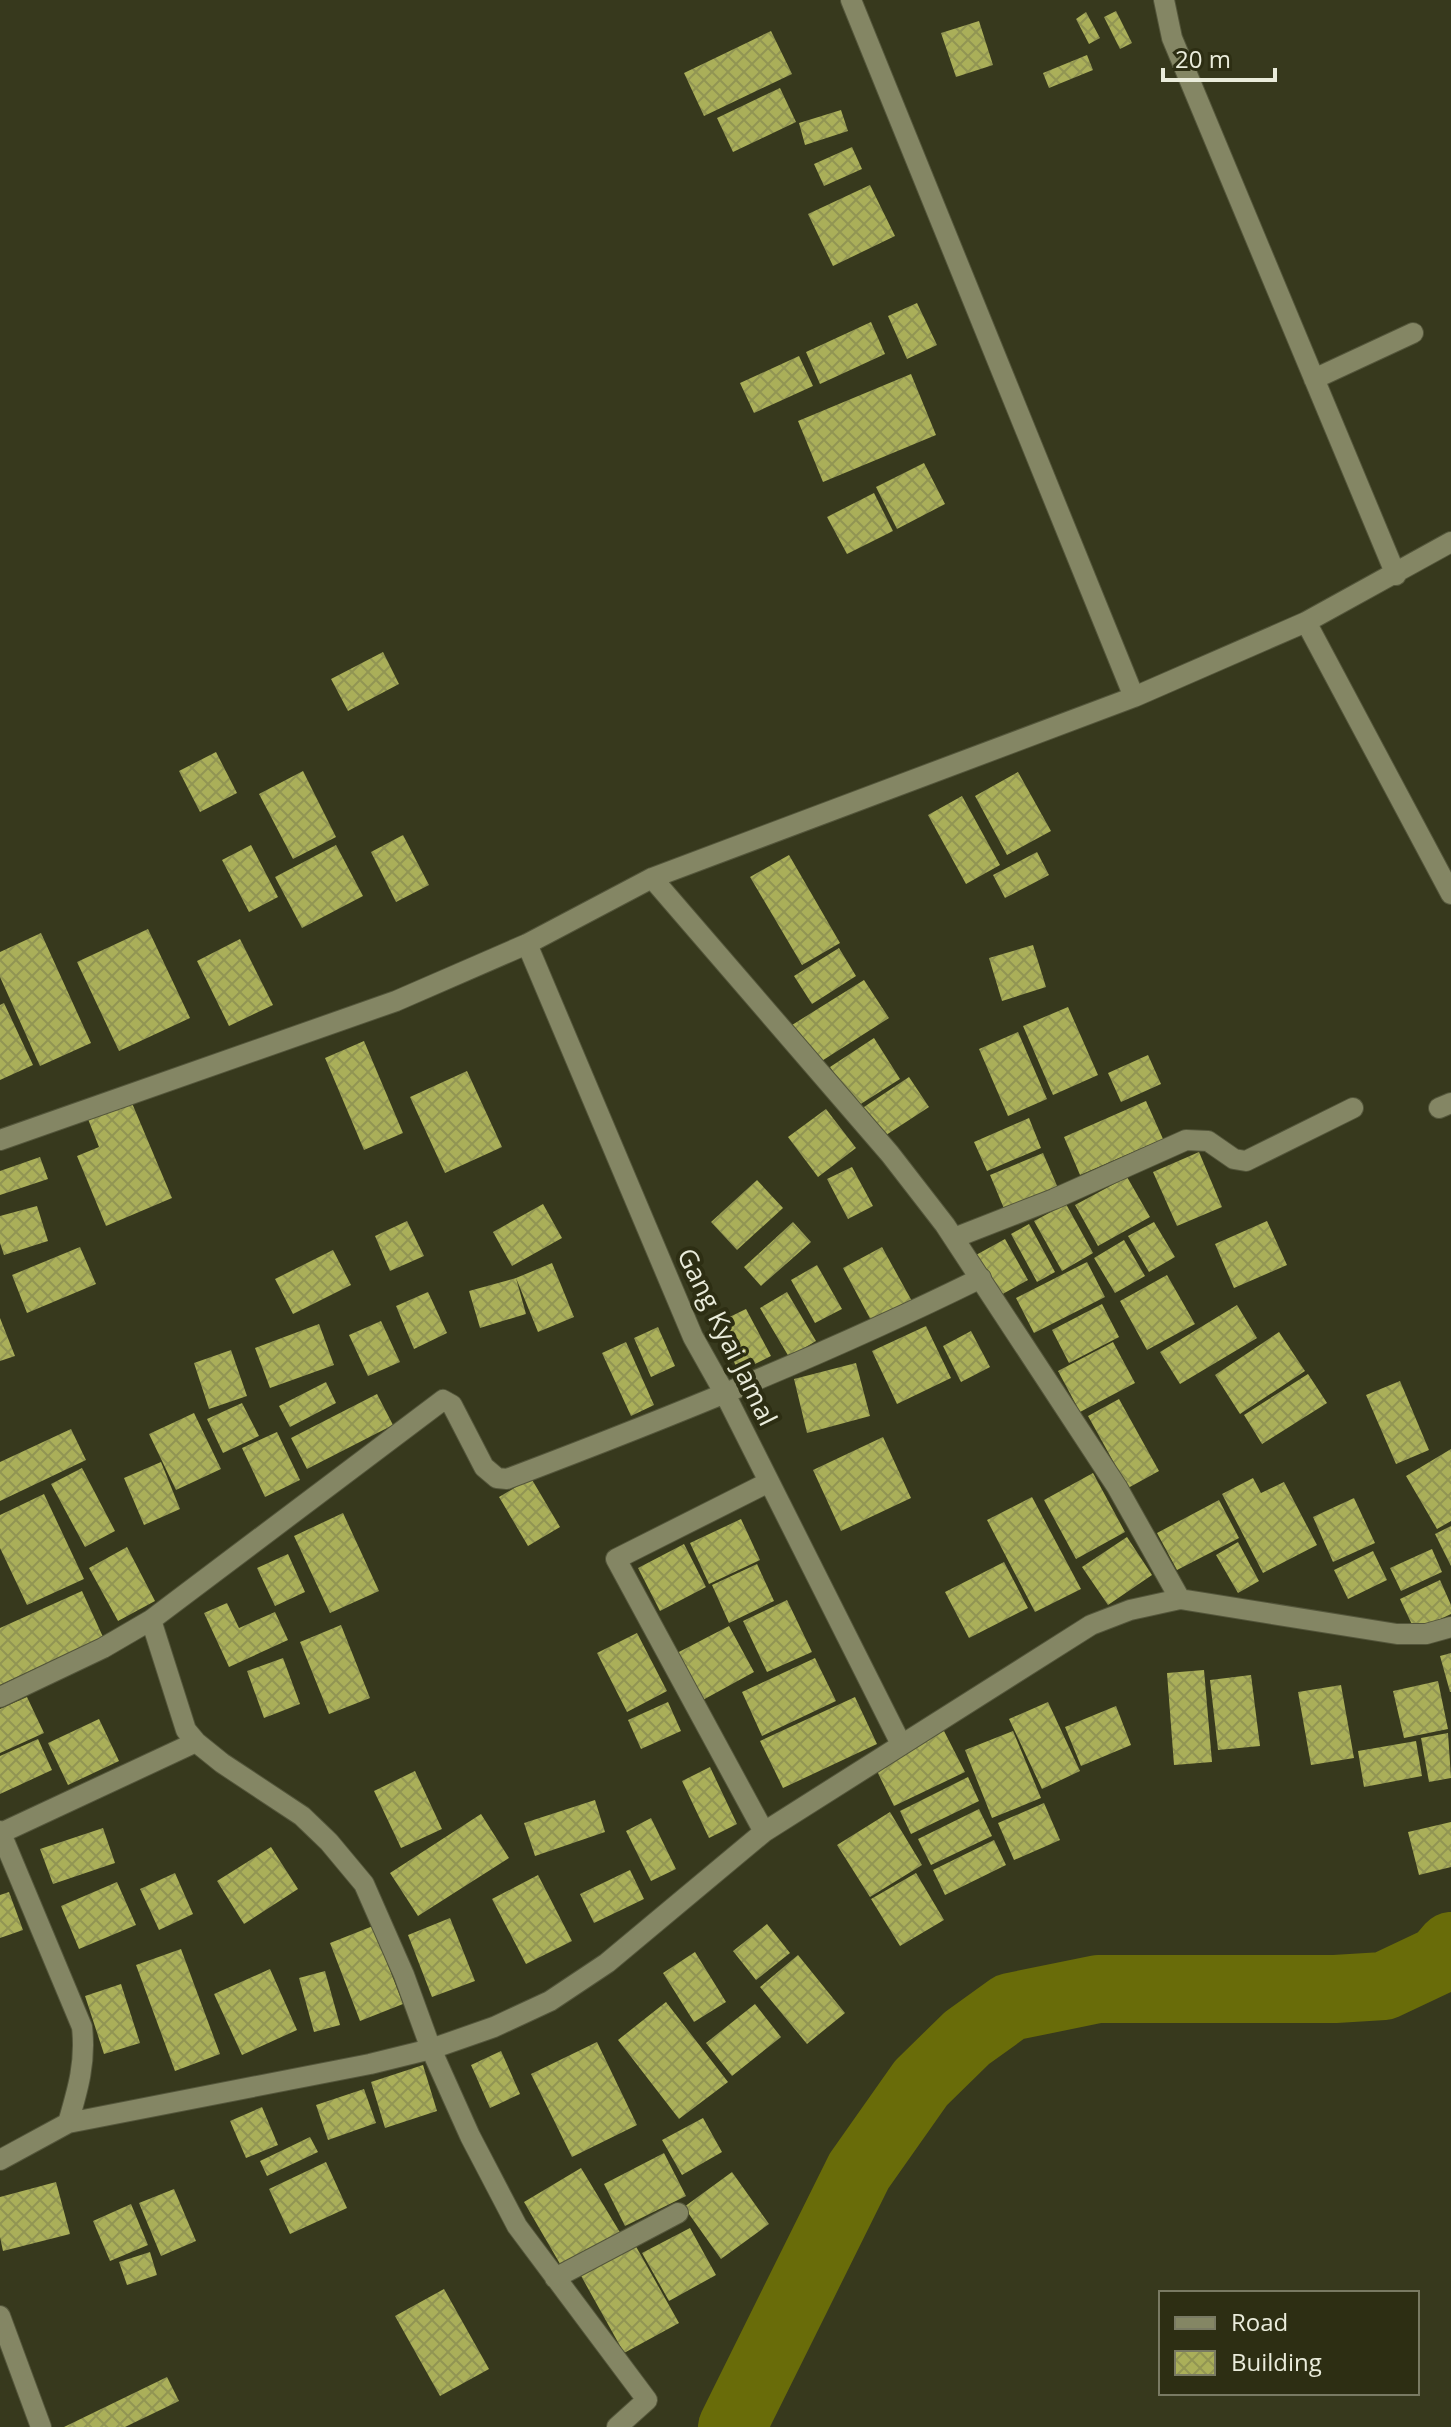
<svg xmlns="http://www.w3.org/2000/svg" width="1451" height="2427" font-family="'Open Sans',sans-serif">
  <defs>
    <pattern id="building-cross-hatch" width="8" height="8" patternUnits="userSpaceOnUse" patternTransform="scale(2)"><rect width="8" height="8" fill="#aaaf59"/><path d="M0 0l8 8M0 8l8-8" fill="none" stroke="#919553"/></pattern>
  </defs>
  <rect width="100%" height="100%" fill="#37391d"/>
  <g fill="none" stroke-linecap="round" stroke-linejoin="round">
    <path stroke="#696c09" stroke-width="68" d="M732,2427L859,2171L921,2083L967,2038L1010,2007L1098,1989H1335L1384,1986L1439,1960L1451,1946"/>
  </g>
  <path fill="url(#building-cross-hatch)" d="M1116,11L1132,43L1120,49L1104,17Z
    M1086,12L1100,38L1089,44L1076,19Z
    M979,21L993,65L956,77L941,33Z
    M771,31L792,74L704,116L684,73Z
    M1087,55L1093,70L1049,88L1043,73Z
    M780,88L796,122L733,152L717,118Z
    M841,110L848,131L805,145L799,123Z
    M852,147L862,169L824,186L814,164Z
    M870,185L895,236L833,266L808,214Z
    M917,303L937,345L907,359L888,316Z
    M871,322L885,354L820,384L806,352Z
    M799,356L813,386L754,413L740,383Z
    M911,374L936,435L823,482L798,421Z
    M924,463L945,504L897,529L876,487Z
    M874,493L893,531L847,554L827,517Z
    M383,652L399,684L348,711L331,679Z
    M216,752L237,793L200,812L179,771Z
    M303,771L336,837L293,859L259,794Z
    M1018,772L1051,831L1007,855L975,796Z
    M962,796L1000,865L966,884L928,815Z
    M403,835L429,885L396,902L371,852Z
    M251,845L278,897L249,912L222,860Z
    M336,845L363,896L302,928L275,877Z
    M1037,852L1049,875L1005,898L993,875Z
    M789,855L840,943L802,965L750,877Z
    M148,929L190,1018L119,1051L77,962Z
    M41,933L91,1043L40,1066L0,977V952Z
    M240,939L273,1005L229,1026L197,961Z
    M1033,945L1046,987L1002,1001L989,958Z
    M839,948L856,976L812,1004L794,976Z
    M864,980L889,1018L817,1064L792,1025Z
    M4,1003L33,1065L0,1080V1005Z
    M1068,1007L1098,1075L1053,1095L1023,1026Z
    M1018,1032L1047,1099L1008,1116L979,1049Z
    M874,1038L900,1079L856,1107L830,1067Z
    M364,1041L403,1133L364,1150L325,1058Z
    M1148,1055L1161,1084L1121,1102L1108,1073Z
    M467,1071L502,1147L445,1173L410,1097Z
    M909,1077L929,1107L880,1139L861,1109Z
    M129,1096L172,1198L106,1226L77,1156L99,1147L86,1114Z
    M1146,1101L1163,1139L1080,1175L1064,1137Z
    M826,1109L856,1148L818,1177L788,1137Z
    M1029,1118L1041,1148L987,1171L974,1142Z
    M1199,1152L1222,1207L1177,1226L1153,1172Z
    M1043,1153L1058,1188L1005,1211L990,1175Z
    M40,1157L48,1179L0,1195V1171Z
    M852,1167L873,1206L848,1219L827,1179Z
    M1127,1177L1150,1217L1098,1246L1075,1205Z
    M757,1180L783,1208L737,1250L711,1222Z
    M543,1204L562,1238L512,1266L493,1232Z
    M1066,1204L1093,1253L1062,1271L1034,1221Z
    M37,1206L48,1241L4,1255L0,1243V1216Z
    M407,1221L424,1256L390,1271L375,1236Z
    M1267,1221L1287,1265L1234,1288L1215,1244Z
    M793,1222L811,1242L761,1286L744,1267Z
    M1154,1222L1175,1257L1149,1272L1128,1236Z
    M1029,1224L1055,1272L1037,1282L1011,1234Z
    M1005,1239L1028,1280L999,1296L976,1255Z
    M1124,1240L1145,1276L1115,1293L1094,1258Z
    M80,1247L96,1284L27,1313L12,1275Z
    M882,1247L913,1303L873,1324L843,1268Z
    M333,1250L351,1285L293,1314L275,1279Z
    M1087,1262L1105,1297L1034,1333L1016,1298Z
    M552,1263L574,1317L538,1332L516,1278Z
    M817,1265L842,1309L815,1323L791,1280Z
    M1167,1275L1195,1324L1147,1350L1120,1301Z
    M516,1278L526,1314L480,1328L469,1291Z
    M428,1292L447,1333L414,1349L396,1306Z
    M787,1292L816,1341L789,1357L760,1308Z
    M1102,1304L1119,1337L1069,1363L1052,1330Z
    M1237,1305L1257,1338L1180,1384L1160,1352Z
    M746,1309L771,1356L739,1372L715,1324Z
    M0,1318L15,1356L0,1361Z
    M381,1321L400,1362L368,1376L349,1335Z
    M319,1324L334,1365L270,1388L255,1348Z
    M926,1326L951,1378L897,1404L872,1351Z
    M658,1327L675,1366L651,1377L634,1338Z
    M971,1331L990,1367L961,1382L943,1346Z
    M1279,1332L1305,1371L1240,1414L1215,1375Z
    M626,1342L654,1405L631,1416L602,1353Z
    M1113,1342L1135,1383L1080,1412L1058,1371Z
    M231,1350L247,1396L209,1409L194,1363Z
    M856,1363L870,1416L807,1433L794,1379Z
    M1308,1374L1327,1403L1262,1444L1244,1415Z
    M1400,1381L1429,1450L1396,1464L1366,1395Z
    M326,1382L336,1403L290,1427L279,1406Z
    M377,1394L393,1425L307,1469L291,1438Z
    M1119,1399L1159,1471L1128,1488L1088,1416Z
    M242,1403L259,1436L223,1453L207,1419Z
    M194,1413L221,1469L176,1490L149,1434Z
    M71,1429L86,1460L0,1501V1462Z
    M277,1432L300,1480L265,1497L242,1448Z
    M883,1437L911,1498L841,1531L813,1470Z
    M1451,1449V1521L1437,1529L1406,1476Z
    M161,1462L180,1509L144,1525L124,1478Z
    M82,1468L115,1531L85,1547L51,1484Z
    M1093,1473L1125,1532L1076,1559L1044,1500Z
    M531,1478L560,1527L528,1546L499,1497Z
    M1253,1478L1261,1493L1284,1482L1317,1545L1263,1573L1222,1494Z
    M44,1494L84,1579L27,1605L0,1548V1515Z
    M1032,1497L1081,1589L1035,1612L987,1520Z
    M1354,1498L1375,1543L1333,1562L1313,1517Z
    M1219,1500L1239,1538L1177,1570L1157,1533Z
    M343,1513L379,1591L330,1613L294,1536Z
    M741,1519L760,1560L709,1584L690,1543Z
    M1451,1526V1566L1435,1534Z
    M1127,1537L1152,1575L1108,1605L1082,1567Z
    M1238,1542L1259,1581L1238,1593L1216,1555Z
    M684,1544L706,1587L660,1611L638,1568Z
    M127,1547L155,1601L118,1621L89,1568Z
    M1432,1549L1442,1572L1401,1591L1390,1568Z
    M1373,1551L1387,1580L1348,1599L1334,1570Z
    M288,1554L305,1592L275,1606L257,1568Z
    M1004,1562L1028,1608L969,1638L945,1592Z
    M757,1564L774,1601L729,1623L712,1585Z
    M1440,1580L1451,1605V1614L1415,1631L1400,1599Z
    M82,1591L103,1637L0,1685V1628Z
    M787,1600L812,1652L767,1672L743,1621Z
    M227,1603L239,1628L275,1612L288,1640L229,1667L204,1613Z
    M341,1625L370,1698L329,1714L300,1642Z
    M729,1626L754,1672L701,1701L675,1654Z
    M637,1633L667,1691L627,1712L597,1653Z
    M1451,1653V1692H1450L1440,1656Z
    M283,1658L300,1704L264,1718L247,1671Z
    M815,1658L836,1701L762,1736L742,1692Z
    M1204,1670L1212,1762L1174,1765L1167,1673Z
    M1251,1675L1260,1746L1218,1750L1210,1680Z
    M1438,1681L1448,1729L1404,1738L1393,1691Z
    M1341,1685L1354,1758L1311,1765L1298,1692Z
    M27,1697L44,1733L0,1753V1709Z
    M855,1697L877,1744L783,1788L760,1741Z
    M668,1702L681,1731L641,1749L628,1720Z
    M1048,1702L1080,1771L1042,1789L1009,1719Z
    M1116,1706L1131,1745L1081,1766L1065,1727Z
    M99,1719L119,1761L68,1785L48,1743Z
    M944,1731L965,1772L894,1806L874,1765Z
    M1013,1731L1041,1798L992,1818L965,1750Z
    M1448,1733L1451,1778L1429,1782L1421,1738Z
    M38,1739L52,1770L0,1794V1756Z
    M1416,1741L1422,1776L1364,1787L1358,1751Z
    M710,1767L737,1824L709,1838L682,1781Z
    M415,1771L442,1829L401,1848L374,1791Z
    M968,1777L979,1801L911,1834L900,1811Z
    M595,1800L605,1832L535,1856L524,1823Z
    M1044,1803L1060,1840L1014,1860L998,1823Z
    M979,1809L992,1836L931,1865L918,1839Z
    M890,1812L922,1865L870,1897L837,1845Z
    M481,1814L509,1858L418,1916L390,1873Z
    M651,1818L676,1869L651,1881L626,1831Z
    M1451,1822V1867L1419,1875L1408,1832Z
    M103,1828L115,1863L53,1884L40,1849Z
    M994,1840L1006,1865L945,1895L933,1870Z
    M271,1847L298,1889L244,1924L217,1881Z
    M630,1870L644,1899L594,1923L580,1894Z
    M175,1873L193,1914L159,1930L140,1889Z
    M916,1873L944,1920L900,1946L871,1899Z
    M538,1875L572,1941L526,1964L492,1899Z
    M117,1882L136,1925L79,1949L61,1906Z
    M9,1892L23,1930L0,1938V1895Z
    M450,1918L475,1981L432,1997L408,1935Z
    M767,1924L790,1953L756,1980L733,1951Z
    M373,1926L403,2004L360,2021L330,1943Z
    M181,1949L220,2054L175,2071L136,1965Z
    M695,1952L726,2002L694,2022L663,1973Z
    M798,1955L845,2013L807,2044L760,1987Z
    M270,1969L297,2030L242,2055L214,1994Z
    M325,1971L340,2025L314,2032L299,1978Z
    M121,1984L140,2043L104,2054L85,1996Z
    M666,2002L728,2082L679,2119L618,2040Z
    M755,2004L781,2037L732,2076L706,2043Z
    M597,2042L637,2125L572,2157L531,2074Z
    M501,2051L520,2094L490,2108L471,2065Z
    M423,2065L437,2111L385,2128L371,2082Z
    M364,2089L376,2123L328,2140L316,2105Z
    M262,2107L278,2145L246,2158L230,2121Z
    M703,2118L722,2152L682,2175L662,2140Z
    M310,2137L318,2152L267,2176L260,2161Z
    M664,2153L686,2196L625,2226L604,2184Z
    M326,2162L347,2208L290,2234L269,2189Z
    M581,2168L621,2234L563,2269L524,2202Z
    M732,2172L769,2224L721,2259L684,2207Z
    M56,2182L70,2234L3,2251L0,2237V2197Z
    M174,2189L196,2241L161,2256L139,2203Z
    M131,2204L148,2245L110,2261L93,2221Z
    M690,2228L716,2275L669,2301L642,2253Z
    M634,2243L679,2323L624,2353L580,2274Z
    M150,2252L157,2275L127,2285L119,2262Z
    M444,2289L489,2369L440,2396L395,2316Z
    M167,2377L179,2401L125,2427H64Z"/>
  <g fill="none" stroke-linecap="round" stroke-linejoin="round">
    <defs>
      <path id="minor" d="M851,0L1134,697
        M1164,0L1172,38L1396,575
        M1314,379L1413,333
        M1306,622L1451,894
        M652,878L890,1154L945,1225L1117,1487L1180,1599
        M527,944L693,1337L725,1394L901,1744
        M1439,1108L1451,1103
        M0,1140L396,1001L527,944L652,878L1134,697L1306,622L1451,542
        M954,1238L1054,1199L1186,1140L1208,1141L1234,1159L1246,1161L1353,1108
        M0,1697L103,1648L151,1620
        M0,1831L82,2027C86,2062 78,2089 68,2123
        M764,1832L616,1559L769,1482
        M1,1833L196,1742
        M0,2160L68,2123L370,2064L431,2049L494,2027L550,2001L607,1963L764,1832L1091,1625L1130,1610L1180,1599L1397,1634H1426L1451,1627
        M555,2278L678,2213
        M0,2316L41,2427
        M617,2427L647,2400L517,2226L470,2136L431,2049L404,1975L364,1884L329,1842L302,1816L222,1763L196,1742L186,1730L151,1620L443,1400L452,1405L484,1467L497,1478L507,1479C668,1418 827,1354 981,1278"/>
    </defs>
    <use href="#minor" stroke="#54563b" stroke-width="22"/>
    <use href="#minor" stroke="#848664" stroke-width="20"/>
  </g>
  <g text-anchor="middle" stroke-width="8" stroke-linejoin="round" paint-order="stroke">
    <g font-size="26" fill="#eaecdb" stroke="#2d2e13">
      <text transform="translate(727 1337) rotate(64)" y="9">Gang Kyai Jamal</text>
    </g>
  </g>
  <rect x="1159" y="2291" width="260" height="104" fill="#2d2e13" stroke="#797a63" stroke-width="2"/>
  <rect x="1175" y="2317" width="40" height="12" fill="#848664" stroke="#797a63" stroke-width="2"/>
  <text x="1231" y="2331" font-size="24" fill="#eaecdb">Road</text>
  <rect x="1175" y="2351" width="40" height="24" fill="url(#building-cross-hatch)" stroke="#797a63" stroke-width="2"/>
  <text x="1231" y="2371" font-size="24" fill="#eaecdb">Building</text>
  <path d="M1163 68v12h112v-12" fill="none" stroke="#eaecdb" stroke-width="4"/>
  <text x="1175" y="68" font-size="24" fill="#eaecdb" stroke="#2d2e13" stroke-width="6" paint-order="stroke">20 m</text>
</svg>
